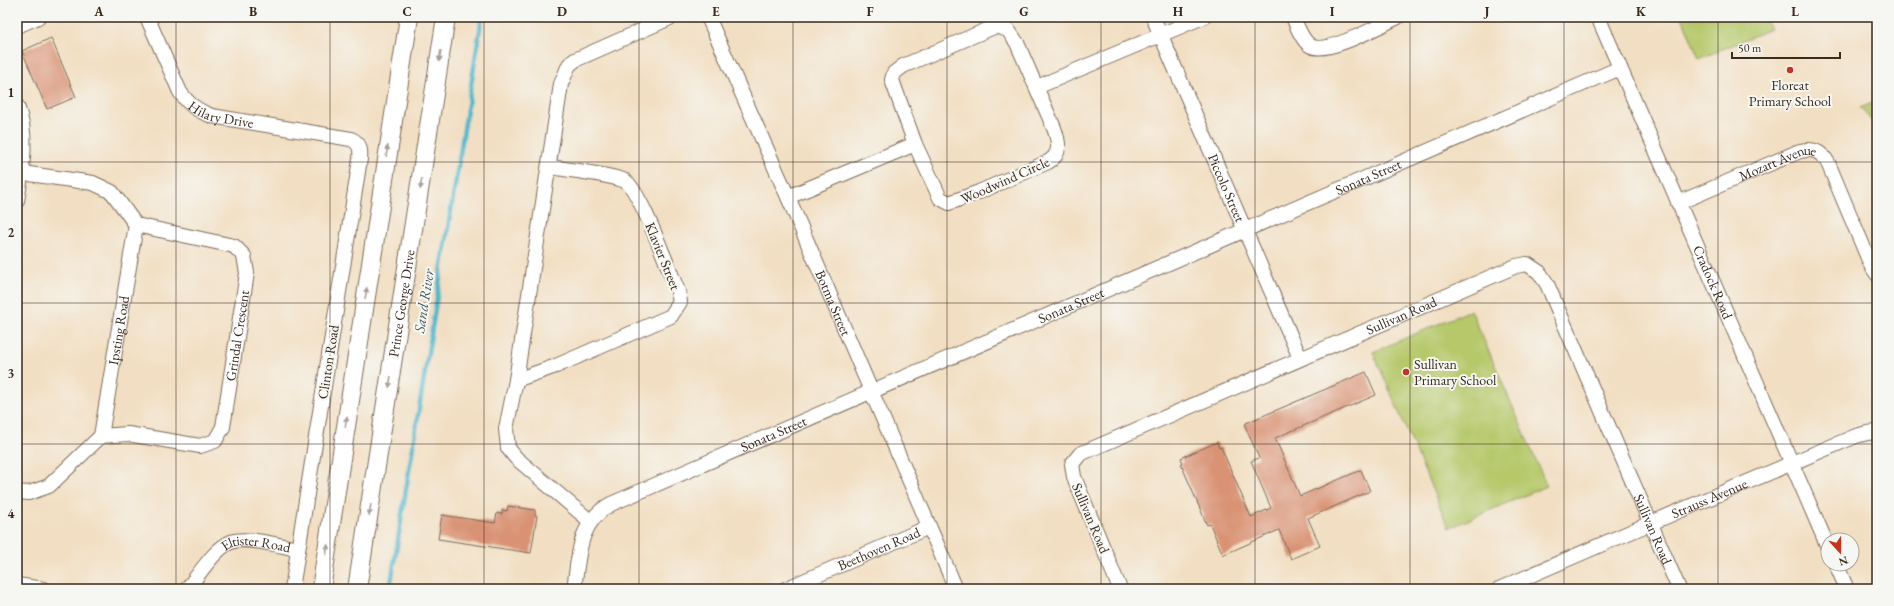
<svg xmlns="http://www.w3.org/2000/svg" width="1894" height="606" font-family="'EB Garamond',serif">
  <rect width="100%" height="100%" fill="#f6f6f2"/>
  <filter id="ink" filterUnits="userSpaceOnUse"><feTurbulence type="fractalNoise" baseFrequency=".025" numOctaves="2"/><feDisplacementMap in="SourceGraphic" scale="8" xChannelSelector="R" yChannelSelector="G"/><feConvolveMatrix kernelMatrix="1 2 1 2 8 2 1 2 1" color-interpolation-filters="sRGB"/></filter>
  <filter id="wash" filterUnits="userSpaceOnUse"><feTurbulence type="fractalNoise" baseFrequency=".012" numOctaves="4" result="noise"/><feDisplacementMap in="SourceGraphic" scale="16" xChannelSelector="R" yChannelSelector="G"/><feGaussianBlur stdDeviation="0.9" result="paint"/><feColorMatrix in="noise" values="0 0 0 0 0 0 0 0 0 0 0 0 0 0 0 0 0 1.4 0 .05"/><feComposite in="paint" operator="in"/></filter>
  <g filter="url(#wash)">
    <rect width="100%" height="100%" fill="#f2dfc3"/>
    <path fill="#b6c86b" stroke="#787944" d="M1682,17H1765L1770,29L1699,59Z
      M1877,101V126L1860,108Z
      M1471,310L1547,486L1449,528L1373,352Z"/>
    <g fill="none" stroke-linecap="round" stroke-linejoin="round">
      <path stroke="#4fb8cd" stroke-width="4.5" d="M390,589L482,17"/>
    </g>
    <g id="blocks">
      <path fill="#d99273" d="M51,38L76,97L47,109L22,51Z
        M1366,372L1376,395L1275,438L1300,496L1361,470L1370,491L1308,518L1320,546L1291,559L1279,530L1223,555L1210,524L1207,525L1181,464L1183,463L1181,458L1217,442L1219,448L1221,447L1251,517L1271,508L1251,461L1259,458L1245,426L1246,423Z
        M508,506L535,510V515L537,516L531,553L438,539L442,515L495,523L497,513L502,514V510L507,511Z"/>
    </g>
  </g>
  <g filter="url(#ink)">
    <use href="#blocks" fill-opacity="0" stroke="#7b6958" stroke-width="1"/>
    <g fill="none" stroke-linecap="round" stroke-linejoin="round">
      <defs>
        <g id="minor">
          <path id="s1" d="M147,17L180,92C189,105 198,111 212,116L351,139C360,143 361,149 360,159L292,589"/>
          <path id="s2" d="M708,17L788,197L956,589"/>
          <path id="s3" d="M1153,17L1300,358"/>
          <path d="M1293,17C1297,26 1302,41 1311,46C1327,55 1381,25 1398,17"/>
          <path id="s4" d="M1598,17L1828,547"/>
          <path d="M17,26L38,17"/>
          <path d="M996,26L1008,30L1017,43L1054,128C1059,142 1062,154 1048,162L979,192L949,203L940,198L915,144L892,80L894,73L903,66Z"/>
          <path d="M1037,87L1203,17"/>
          <path d="M17,106C29,137 22,169 17,201"/>
          <path d="M788,197L915,144"/>
          <path id="s5" d="M1678,203L1800,151C1813,148 1821,151 1828,163L1871,265L1877,274"/>
          <path d="M516,380L556,366L671,316L680,302L678,291C669,271 640,189 625,181C611,174 567,170 550,167"/>
          <path id="s6" d="M101,436L136,225"/>
          <path id="s7" d="M17,492L29,493L49,486L101,436L128,434L200,446L215,441L223,427L247,273L244,256L234,246L136,225L112,192L93,183L22,173"/>
          <path d="M590,521L516,458L508,448L506,429L516,380L561,84L569,65L575,60L672,17"/>
          <path d="M1836,564L1847,589"/>
          <path d="M17,585L43,589"/>
          <path id="s8" d="M187,589C198,576 215,548 231,542C246,536 281,546 298,549"/>
          <path id="s9" d="M574,589C579,555 578,522 611,504L1620,68"/>
          <path id="s10" d="M785,589L929,527"/>
          <path id="s11" d="M1120,589L1074,477L1072,464L1080,454L1516,266L1527,264L1539,272L1547,284L1679,589"/>
          <path id="s12" d="M1499,589L1651,523L1856,436L1867,433L1877,432"/>
        </g>
        <g id="major">
          <path d="M321,589L409,17"/>
          <path id="s13" d="M357,589L446,17"/>
        </g>
      </defs>
      <use href="#minor" stroke="#7b6958" stroke-width="16"/>
      <use href="#major" stroke="#7b6958" stroke-width="20"/>
      <use href="#minor" stroke="#fff" stroke-width="14"/>
      <use href="#major" stroke="#fff" stroke-width="18"/>
    </g>
    <defs><path id="oneway-solid" d="M-6-.8H1V-3.2L6.5 0L1 3.2V.8H-6Z"/></defs>
    <g fill="#a79f9a">
      <use href="#oneway-solid" transform="translate(440 56) rotate(99)"/>
      <use href="#oneway-solid" transform="translate(387 151) rotate(-81)"/>
      <use href="#oneway-solid" transform="translate(421 184) rotate(99)"/>
      <use href="#oneway-solid" transform="translate(366 293) rotate(-81)"/>
      <use href="#oneway-solid" transform="translate(390 382) rotate(99)"/>
      <use href="#oneway-solid" transform="translate(346 422) rotate(-81)"/>
      <use href="#oneway-solid" transform="translate(370 510) rotate(99)"/>
      <use href="#oneway-solid" transform="translate(327 550) rotate(-81)"/>
    </g>
  </g>
  <path fill="none" stroke="#3b2a1e" stroke-width="1" stroke-opacity="0.55" d="M176,17V589M330,17V589M484,17V589M639,17V589M793,17V589M947,17V589M1101,17V589M1255,17V589M1410,17V589M1564,17V589M1718,17V589M17,162H1877M17,303H1877M17,444H1877"/>
  <g fill="#c8321e" stroke="#f6f6f2" stroke-width="1.5">
    <circle cx="1790" cy="70" r="4"/>
    <circle cx="1406" cy="372" r="4"/>
  </g>
  <g text-anchor="middle" stroke-width="4" stroke-linejoin="round" paint-order="stroke">
    <g font-size="14" fill="#3b2a1e" stroke="#f6f6f2">
      <text x="1790" y="90">Floreat<tspan x="1790" dy="16">Primary School</tspan></text>
      <text x="1414" y="369" text-anchor="start">Sullivan<tspan x="1414" dy="16">Primary School</tspan></text>
    </g>
    <g font-size="14" fill="#3b2a1e" stroke="#f6f6f2">
      <text dy="5" stroke="none"><textPath href="#s1" startOffset="131">Hilary Drive</textPath></text>
      <text dy="5" stroke="none"><textPath href="#s5" startOffset="108">Mozart Avenue</textPath></text>
      <text dy="5" stroke="none"><textPath href="#s9" startOffset="922">Sonata Street</textPath></text>
      <text transform="translate(1005 180) rotate(-24)" y="5">Woodwind Circle</text>
      <text dy="5" stroke="none"><textPath href="#s3" startOffset="186">Piccolo Street</textPath></text>
      <text transform="translate(663 256) rotate(68)" y="5">Klavier Street</text>
      <text dy="5" stroke="none"><textPath href="#s4" startOffset="289">Cradock Road</textPath></text>
      <text dy="5" stroke="none"><textPath href="#s13" startOffset="289">Prince George Drive</textPath></text>
      <text dy="5" stroke="none"><textPath href="#s2" startOffset="312">Botma Street</textPath></text>
      <text dy="5" stroke="none"><textPath href="#s9" startOffset="598">Sonata Street</textPath></text>
      <text dy="5" stroke="none"><textPath href="#s11" startOffset="497">Sullivan Road</textPath></text>
      <text dy="5" stroke="none"><textPath href="#s6" startOffset="107">Ipsting Road</textPath></text>
      <text dy="5" stroke="none"><textPath href="#s7" startOffset="330">Grindal Crescent</textPath></text>
      <text transform="translate(328 362) rotate(-81)" y="5">Clinton Road</text>
      <text dy="5" stroke="none"><textPath href="#s9" startOffset="274">Sonata Street</textPath></text>
      <text dy="5" stroke="none"><textPath href="#s12" startOffset="229">Strauss Avenue</textPath></text>
      <text transform="translate(1091 518) rotate(67)" y="5">Sullivan Road</text>
      <text dy="5" stroke="none"><textPath href="#s11" startOffset="929">Sullivan Road</textPath></text>
      <text dy="5" stroke="none"><textPath href="#s10" startOffset="102">Beethoven Road</textPath></text>
      <text dy="5" stroke="none"><textPath href="#s8" startOffset="90">Eltister Road</textPath></text>
    </g>
    <g font-size="15" font-style="italic" fill="#425c5b" stroke="#f6f6f2">
      <text transform="translate(424 301) rotate(-81)" y="5">Sand River</text>
    </g>
  </g>
  <rect width="1894" height="606" fill="none" stroke="#f6f6f2" stroke-width="44"/>
  <g transform="translate(1840 552) rotate(159)"><circle r="19" fill="#f6f6f2" stroke="#aba49d"/>
  <path d="M0-3L7 15L0 10L-7 15Z" fill="#c8321e"/>
  <text y="-6" font-size="11" font-weight="bold" text-anchor="middle" fill="#3b2a1e">N</text>
  </g>
  <path d="M1732 52v6h108v-6" fill="none" stroke="#3b2a1e" stroke-width="2"/>
  <text x="1738" y="52" font-size="12" fill="#3b2a1e" stroke="#f6f6f2" stroke-width="3" paint-order="stroke">50 m</text>
  <rect x="22" y="22" width="1850" height="562" fill="none" stroke="#3b2a1e" stroke-width="1.5"/>
  <g font-size="13" text-anchor="middle" font-weight="bold" fill="#3b2a1e">
    <text x="99" y="16">A</text>
    <text x="253" y="16">B</text>
    <text x="407" y="16">C</text>
    <text x="562" y="16">D</text>
    <text x="716" y="16">E</text>
    <text x="870" y="16">F</text>
    <text x="1024" y="16">G</text>
    <text x="1178" y="16">H</text>
    <text x="1332" y="16">I</text>
    <text x="1487" y="16">J</text>
    <text x="1641" y="16">K</text>
    <text x="1795" y="16">L</text>
    <text x="11" y="97">1</text>
    <text x="11" y="237">2</text>
    <text x="11" y="378">3</text>
    <text x="11" y="518">4</text>
  </g>
</svg>
